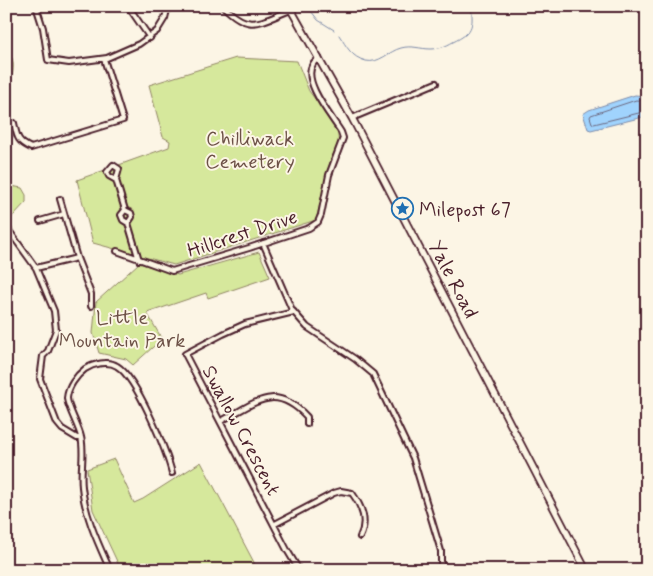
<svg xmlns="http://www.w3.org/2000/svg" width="653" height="576" font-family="Mynerve,sans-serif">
  <rect width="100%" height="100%" fill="#fcf5e5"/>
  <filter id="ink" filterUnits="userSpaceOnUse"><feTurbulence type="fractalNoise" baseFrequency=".02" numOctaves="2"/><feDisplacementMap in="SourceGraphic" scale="10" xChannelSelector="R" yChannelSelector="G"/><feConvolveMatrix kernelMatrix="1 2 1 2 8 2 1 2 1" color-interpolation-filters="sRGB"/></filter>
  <g filter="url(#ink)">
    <path fill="#d6e89c" stroke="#908464" d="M8,57L12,58C15,68 12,76 9,85L6,87V58Z
      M236,58L297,61L309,91L337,128L338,136L339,145L331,158L316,220L174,265L93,243L77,180L169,147L170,141L163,137L149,85Z
      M6,181L11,186L22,188L26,195V202L12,217L6,210Z
      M259,252L270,277L208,298L206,293L147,313L162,339L133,365L126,359L99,353L93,333L96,302L139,263L178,275Z
      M114,459L134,503L143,499L201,462L258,570H145L144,567L121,570L93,510L87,469Z"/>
    <path fill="#a0d3fd" stroke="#7e8ba9" d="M635,95L647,96V116L591,130L588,129L583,114L589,110Z"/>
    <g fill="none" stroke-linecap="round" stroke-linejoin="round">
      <path stroke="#6c677f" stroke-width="1" d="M647,101L636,100L591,115L590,117L592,123L594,124L647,111"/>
      <path stroke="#7e8ba9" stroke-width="1" d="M311,11L318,20L334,30
        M339,35C347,47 351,57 366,61C379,64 389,51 401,48C412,45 420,49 431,49C439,49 446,46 453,42C472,33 474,27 471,6"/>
      <defs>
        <path id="street" d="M36,6L43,28L48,60L69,63L107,58L139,44L157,31L165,18L168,6
          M128,6L150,38
          M223,6C250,33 259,22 291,10
          M352,118L436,83
          M14,123C17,136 17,142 31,148L123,120L104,59
          M116,180L109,176L107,172L113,165L119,169L116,180L125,210L121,215L123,220L128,223L139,260
          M60,199L77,258L91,294V306
          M125,210L131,213L132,217L128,223
          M40,221L64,214
          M6,224L10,232L36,268L54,311L56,330L48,351L43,356L40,379L57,423L62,429L77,438H81
          M263,243L292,310L307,327L355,359L373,374L413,458L441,551V565L439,570
          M117,251L172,271L249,248L309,228L318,222L321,215L329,175L343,138L341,132C332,117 301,81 313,64C314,61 317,60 319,58
          M36,268L77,258
          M294,312L245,324L223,334L185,354L287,550L299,570
          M221,421C256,403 274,382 307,417V424
          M275,524L334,493L341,491L352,493C362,507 368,521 360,537
          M110,570C98,543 85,516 82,487C80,470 85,454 81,437C79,427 67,406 67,398C68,387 76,376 85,369C93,364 108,360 117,366C137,378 166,450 172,473"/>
        <path id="secondary" d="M289,6L352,118L586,570"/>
      </defs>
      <use href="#street" stroke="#4a1f2b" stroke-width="8"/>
      <use href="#secondary" stroke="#4a1f2b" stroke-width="9"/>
      <use href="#street" stroke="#fcf5e5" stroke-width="4"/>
      <use href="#secondary" stroke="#fcf5e5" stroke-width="5.5"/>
    </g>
  </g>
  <defs>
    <symbol id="sight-ring" viewBox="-11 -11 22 22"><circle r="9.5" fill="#fcf5e5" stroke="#1f6fb2" stroke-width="1.5"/><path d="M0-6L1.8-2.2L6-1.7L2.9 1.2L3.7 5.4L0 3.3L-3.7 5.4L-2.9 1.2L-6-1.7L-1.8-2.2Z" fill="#1f6fb2"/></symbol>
  </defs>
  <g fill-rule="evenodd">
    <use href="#sight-ring" x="390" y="196" width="25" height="25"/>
  </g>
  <g text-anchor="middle" stroke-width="4" stroke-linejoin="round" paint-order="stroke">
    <g font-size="20" fill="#6d5147" stroke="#fcf5e5">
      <text x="250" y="145">Chilliwack<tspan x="250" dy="23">Cemetery</tspan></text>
      <text x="122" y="324">Little<tspan x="122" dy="23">Mountain Park</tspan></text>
    </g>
    <g font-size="20" fill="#4a1f2b" stroke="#fcf5e5" text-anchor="start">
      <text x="419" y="216">Milepost 67</text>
    </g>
    <g font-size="20" fill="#4a1f2b" stroke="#fcf5e5">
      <text transform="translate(242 233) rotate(-18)" y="7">Hillcrest Drive</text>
      <text transform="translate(454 279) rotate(63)" y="7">Yale Road</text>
      <text transform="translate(242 430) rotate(62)" y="7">Swallow Crescent</text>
    </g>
  </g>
  <rect width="653" height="576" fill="none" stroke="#fcf5e5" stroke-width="25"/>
  <rect x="12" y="12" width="628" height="551" fill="none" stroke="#4a1f2b" stroke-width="2" filter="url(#ink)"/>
</svg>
